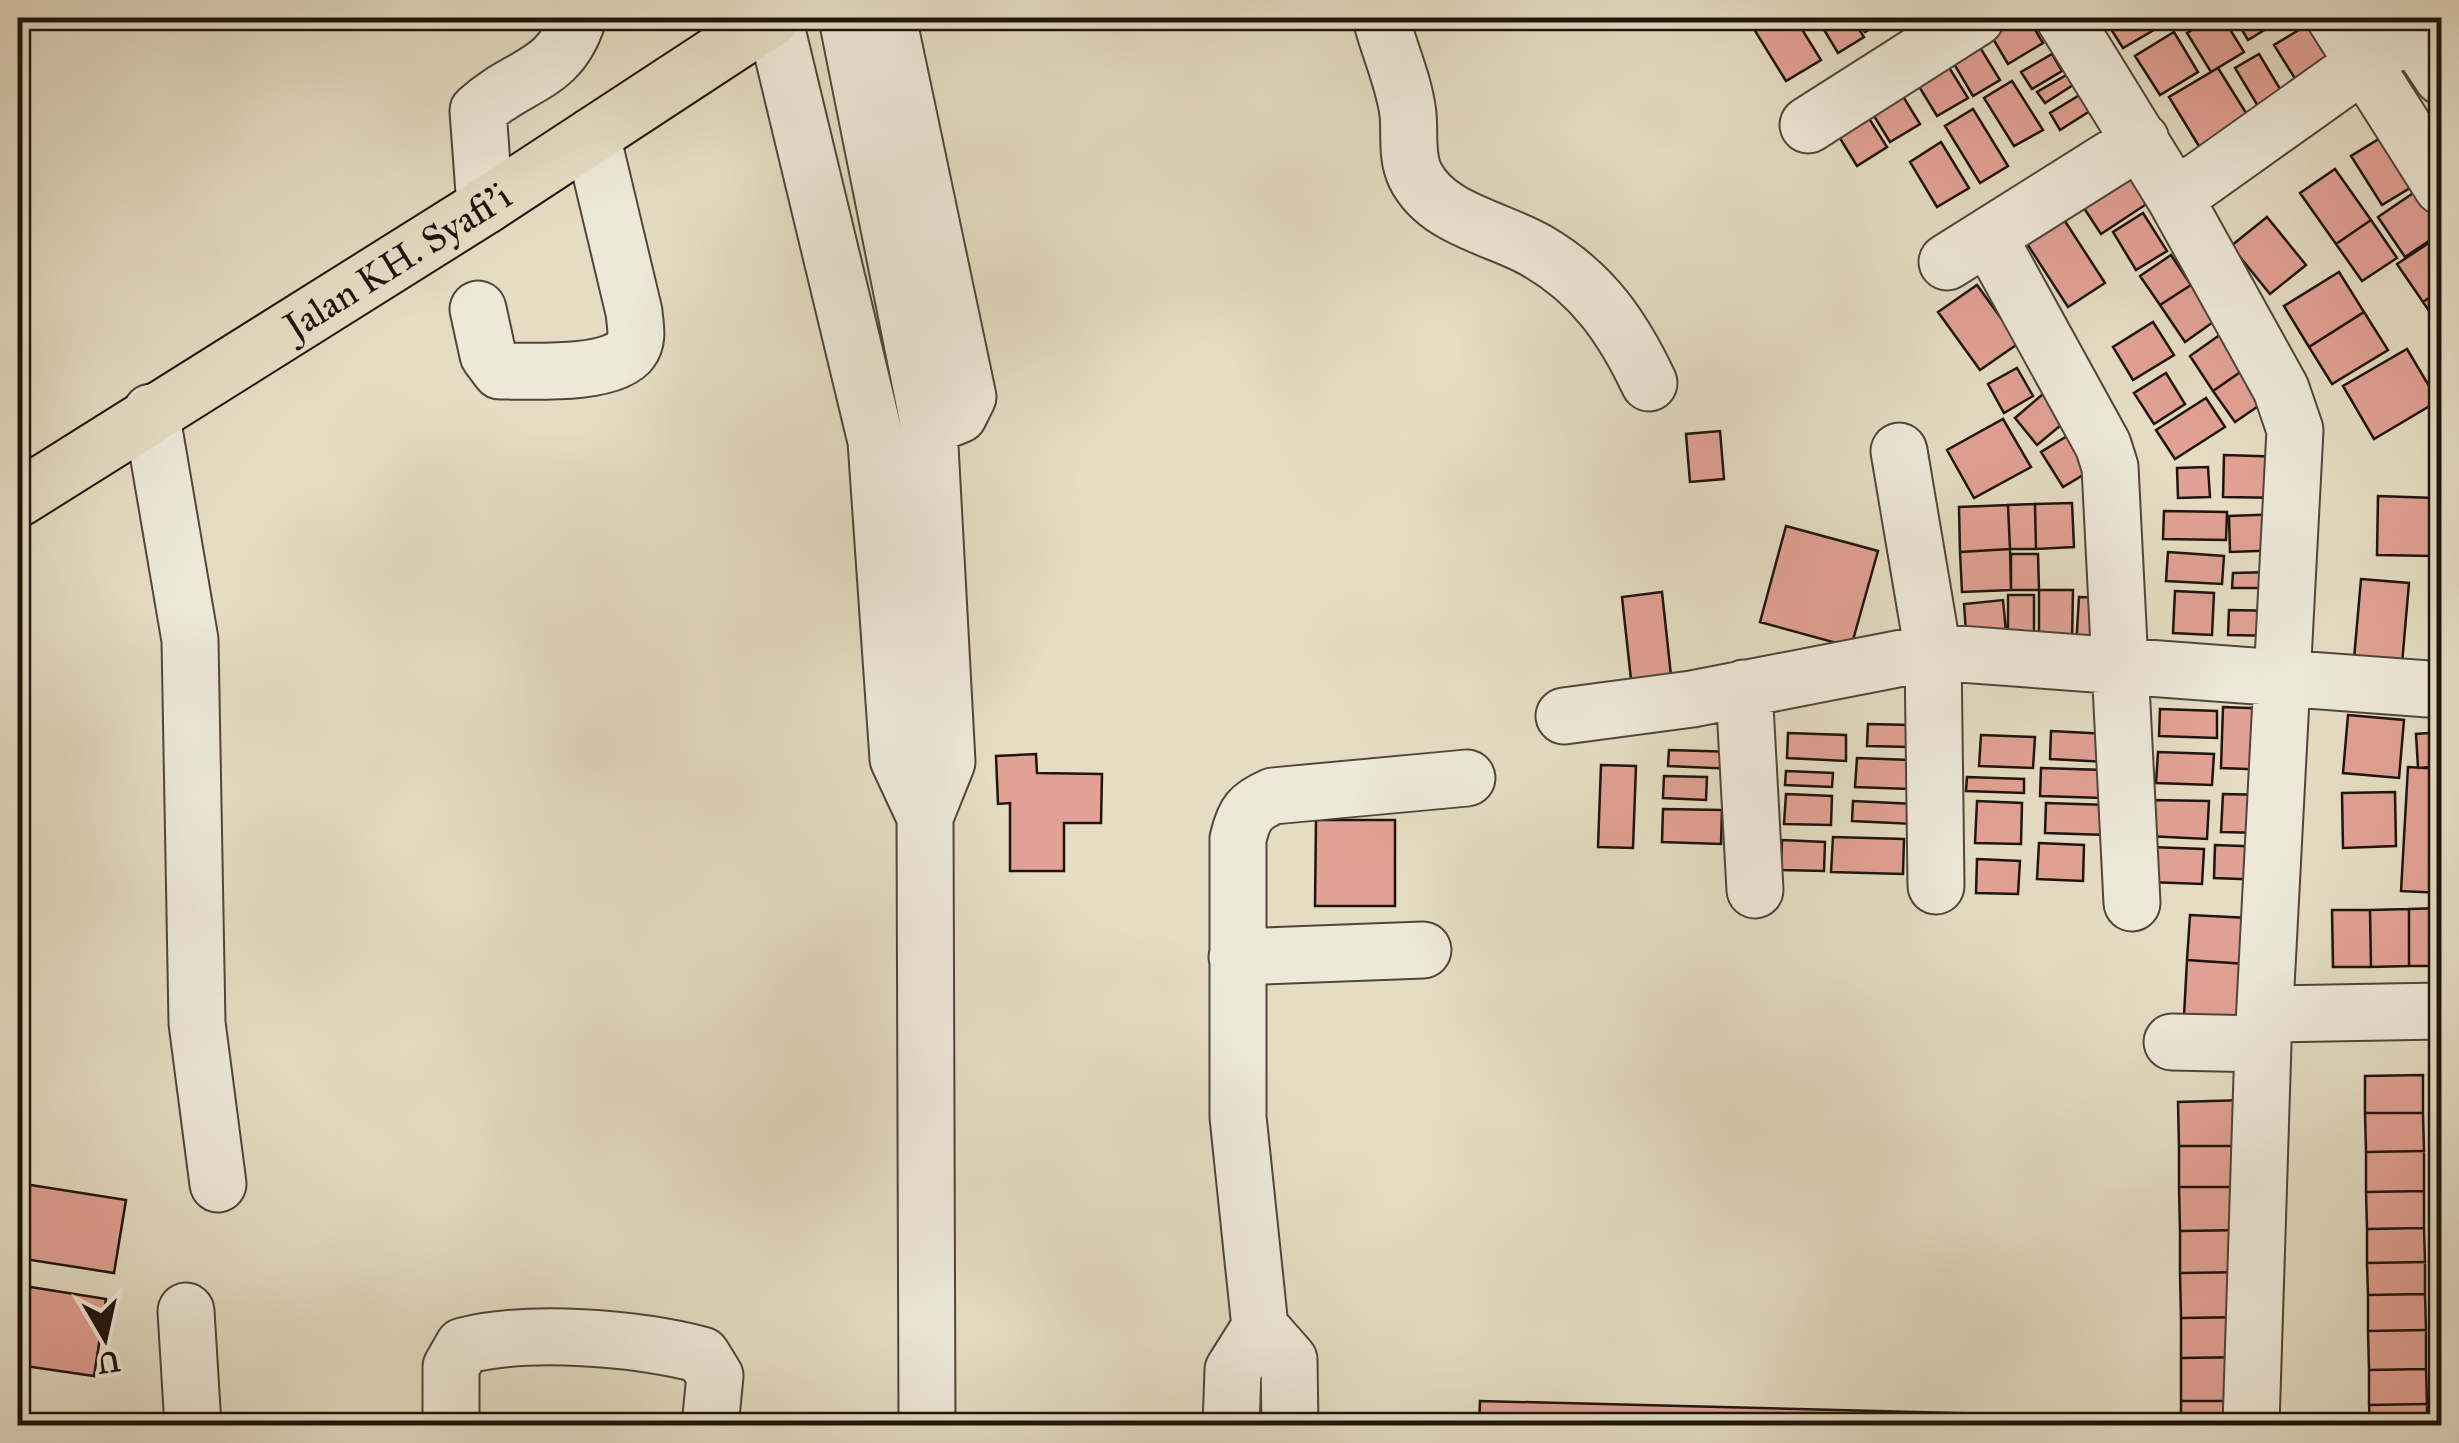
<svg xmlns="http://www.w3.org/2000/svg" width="2459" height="1443" font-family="'IM FELL Great Primer',serif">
  <rect width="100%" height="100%" fill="#e4dcc3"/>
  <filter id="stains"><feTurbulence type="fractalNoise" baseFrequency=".002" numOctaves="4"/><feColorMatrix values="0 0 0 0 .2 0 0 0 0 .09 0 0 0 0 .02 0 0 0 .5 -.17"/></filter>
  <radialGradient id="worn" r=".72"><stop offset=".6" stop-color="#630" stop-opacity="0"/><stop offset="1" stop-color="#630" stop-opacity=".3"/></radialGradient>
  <path fill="#e1a194" stroke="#1f140e" stroke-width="2.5" d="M1765,18H1795L1821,60L1786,81L1752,26Z
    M1817,18H1852L1864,37L1838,53Z
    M1855,18H1889L1865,32Z
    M2001,18H2028L2043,43L2008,64L1986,27Z
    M2104,18H2160L2164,24L2123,48Z
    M2213,18H2223L2244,52L2211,72L2187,33Z
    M2235,18H2284L2248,40Z
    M2307,25L2333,68L2301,88L2274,45Z
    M2174,32L2198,72L2160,95L2135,56Z
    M1973,36L2000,80L1973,96L1947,52Z
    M2052,54L2062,71L2032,89L2021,72Z
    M2259,54L2294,112L2270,126L2235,68Z
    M1945,61L1968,98L1937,116L1915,80Z
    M2218,68L2258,132L2208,161L2169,97Z
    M2070,73L2076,83L2045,103L2037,92Z
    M1893,80L1920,124L1890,142L1863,98Z
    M2012,81L2043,130L2014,146L1984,98Z
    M2083,93L2093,109L2060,130L2050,113Z
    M1860,104L1887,147L1857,166L1830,122Z
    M1973,109L2008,166L1980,183L1945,126Z
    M2392,131L2423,180L2382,205L2351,156Z
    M1941,142L1969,188L1937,207L1910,162Z
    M2125,168L2148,203L2101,234L2078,199Z
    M2335,169L2371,220L2336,244L2300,193Z
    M2431,181L2442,196V232L2405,257L2378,217Z
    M2143,213L2167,251L2136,270L2113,232Z
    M2061,215L2105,283L2068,307L2024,239Z
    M2267,217L2306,265L2270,294L2231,246Z
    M2371,220L2397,258L2362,281L2336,244Z
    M2438,237L2442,289L2423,302L2397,264Z
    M2171,255L2191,285L2160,305L2140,276Z
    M2339,272L2364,312L2309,347L2284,306Z
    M1977,285L2019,343L1980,370L1938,312Z
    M2191,285L2216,320L2185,342L2160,305Z
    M2442,289V330L2423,302Z
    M2364,312L2388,350L2332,384L2309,347Z
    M2153,322L2174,355L2133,380L2113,347Z
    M2228,329L2252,364L2213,391L2190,356Z
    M2407,349L2438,401L2374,439L2343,386Z
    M2252,364L2273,396L2235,422L2213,391Z
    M2017,368L2033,396L2004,413L1988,384Z
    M2166,373L2185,404L2154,424L2134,393Z
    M2050,388L2073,415L2037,445L2015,418Z
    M2206,398L2225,427L2175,459L2156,430Z
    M2003,419L2031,467L1974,498L1947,450Z
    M2077,430L2098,466L2063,487L2041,452Z
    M1720,431L1724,479L1690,482L1686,434Z
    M2224,455L2289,457L2288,498L2223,497Z
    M2208,467L2210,497L2178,498L2177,468Z
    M2378,496L2435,498L2433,556L2377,555Z
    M2072,503L2074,547L2036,549L2035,504Z
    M2035,504L2036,549H2010L2008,505Z
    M2008,505L2010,549L1960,552L1959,507Z
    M2164,511L2227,512L2226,540L2163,539Z
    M2283,514L2284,550L2230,552L2229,516Z
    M1786,526L1878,551L1851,647L1760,622Z
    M2010,549L2011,590L1962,592L1960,552Z
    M2168,552L2224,556L2222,584L2166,581Z
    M2011,554H2038L2039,590H2011Z
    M2272,572L2273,588H2232L2233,573Z
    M2361,579L2409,583L2402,664L2354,659Z
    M2039,590H2073L2072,643H2039Z
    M2175,591L2214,593L2212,635L2173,633Z
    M1662,592L1673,694L1633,698L1622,597Z
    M2008,595H2034V648H2008Z
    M2079,597L2114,598L2111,648L2076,647Z
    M2003,600L2007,643L1967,646L1964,604Z
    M2229,610L2280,611V636L2228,635Z
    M2223,707L2275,709L2273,770L2221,768Z
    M2160,709L2217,711V738L2159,736Z
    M2348,715L2404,720L2399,778L2343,773Z
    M1868,724L1912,725L1910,747L1867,746Z
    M2051,731L2108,734L2107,762L2050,759Z
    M2442,732V766L2418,768L2416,734Z
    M1788,733L1846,735V761L1787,758Z
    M1981,735L2035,737L2033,768L1979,766Z
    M1669,750L1736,752V769L1668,766Z
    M2158,752L2214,754L2212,785L2156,783Z
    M1036,754L1037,773L1102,774L1101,823H1064V871H1010V803L998,804L996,756Z
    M1857,758L1910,760L1909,789L1855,787Z
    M1601,765L1636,766L1633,848L1598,847Z
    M2408,767L2442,769V893L2401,891Z
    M2041,768L2104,770L2103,798L2040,796Z
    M1786,771L1833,773L1832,787L1785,785Z
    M1664,776L1707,777L1706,800L1663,798Z
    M1967,777L2024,779V793L1966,791Z
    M2395,792L2396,846L2343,848L2342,793Z
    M1786,794L1832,796L1831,825L1784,824Z
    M2223,794L2268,795L2266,833L2221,832Z
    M2150,800L2209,801L2207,839L2148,836Z
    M1853,801L1915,804L1914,824L1852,821Z
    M1977,801L2022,803L2021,844L1975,843Z
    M2046,803L2109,805L2108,835L2045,833Z
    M1663,809L1722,810L1721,844L1662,842Z
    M1316,820H1395V906H1315Z
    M1833,837L1904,839L1903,874L1831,872Z
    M1782,840L1825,842L1824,871L1781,870Z
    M2039,843L2084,845L2083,881L2037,879Z
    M2215,845L2267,847L2266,880L2214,878Z
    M2150,847L2204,849L2202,884L2149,882Z
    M1977,859L2020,861L2018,894L1976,893Z
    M2442,908V966H2409V909Z
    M2409,909V966L2371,967L2370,910Z
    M2332,910H2370L2371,967H2333Z
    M2190,915L2249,918L2246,964L2187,960Z
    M2187,960L2246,964L2243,1020L2184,1016Z
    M2423,1075V1113H2365V1076Z
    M2432,1076H2442V1112H2432Z
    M2246,1100L2247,1146H2179L2178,1102Z
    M2432,1112H2442V1151H2432Z
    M2365,1113H2423L2424,1151L2366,1152Z
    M2179,1146H2247V1187H2179Z
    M2424,1151V1191L2366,1192V1152Z
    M2432,1151H2442V1191H2432Z
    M18,1183L126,1200L114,1273L18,1258Z
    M2179,1187H2247L2248,1230L2180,1231Z
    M2424,1191V1228L2367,1229L2366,1192Z
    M2432,1191H2442V1228H2432Z
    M2424,1228L2425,1262L2367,1263V1229Z
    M2432,1228H2442V1262H2433Z
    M2248,1230V1272L2180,1273V1231Z
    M2425,1262V1294L2368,1295L2367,1263Z
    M2433,1262H2442V1294H2433Z
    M2248,1272V1317L2181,1318L2180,1273Z
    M18,1285L106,1299L94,1376L18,1365Z
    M2425,1294L2426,1330L2368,1331V1295Z
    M2433,1294H2442V1330H2433Z
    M2248,1317L2249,1357L2181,1358V1318Z
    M2426,1330V1369L2369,1370L2368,1331Z
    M2433,1330H2442V1369H2433Z
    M2249,1357V1401H2181V1358Z
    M2426,1369L2427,1404L2369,1405V1370Z
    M2433,1369H2442V1405H2433Z
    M1480,1401L2154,1418V1426H1479Z
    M2181,1401H2249V1426H2181Z
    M2427,1404V1426H2370L2369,1405Z
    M2433,1405H2442V1426H2433Z"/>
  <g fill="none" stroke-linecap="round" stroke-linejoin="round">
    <defs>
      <path id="minor" d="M774,18L876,441L898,759L925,817
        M847,18L929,427L947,762L925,817L927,1426
        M888,18L968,397L959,415L929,427
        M1381,18C1389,50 1404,81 1408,114C1410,134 1406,156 1415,175C1437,220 1498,228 1537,251C1592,283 1622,326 1649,383
        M2064,18L2175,198L2281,389L2295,430L2263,1044L2251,1426
        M2335,18L2442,187
        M2403,18L2442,77
        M1808,125L1976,18
        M2175,198L2428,18
        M485,206L478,111C519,73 559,78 578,18
        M1988,236L2103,445L2110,467L2132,903
        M1947,262L2141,140
        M478,309L488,355L500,371C530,371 613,376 631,350C639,339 635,325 634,312L592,136
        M151,412L190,640L197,1023L218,1184
        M1899,451L1933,652L1936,886
        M1744,688L1755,890
        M1564,716L1692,699L1933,652L2442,690
        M1237,957L1423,950
        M2267,1014L2442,1011
        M2172,1042L2263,1044
        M186,1311L193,1426
        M1260,1327L1289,1360L1290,1426
        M451,1426V1367L463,1346C529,1329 637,1338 702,1355L715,1376L710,1426
        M1231,1426L1233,1370L1260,1327L1238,1117V839C1244,813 1250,806 1273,796L1467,778"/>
      <g id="major">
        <path id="s1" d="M18,499L485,206L772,18"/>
      </g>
    </defs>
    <use href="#minor" stroke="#50463b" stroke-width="59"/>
    <use href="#major" stroke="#1f140e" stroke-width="59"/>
    <use href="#minor" stroke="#ede8d8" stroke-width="55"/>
    <use href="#major" stroke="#e4dcc3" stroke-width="55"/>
  </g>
  <g text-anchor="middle" stroke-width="8" stroke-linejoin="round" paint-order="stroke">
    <g font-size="38" fill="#1f140e" stroke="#ede8d8">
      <text dy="13" stroke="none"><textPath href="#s1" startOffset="448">Jalan KH. Syafi'i</textPath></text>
    </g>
  </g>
  <rect width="2459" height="1443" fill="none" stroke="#e4dcc3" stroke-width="60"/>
  <rect x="20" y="20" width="2419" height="1403" fill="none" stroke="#1f140e" stroke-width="5"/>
  <rect x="30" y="30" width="2399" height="1383" fill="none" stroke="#1f140e" stroke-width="2.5"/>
  <g transform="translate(105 1338) rotate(171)" stroke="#ede8d8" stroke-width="8" paint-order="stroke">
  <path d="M0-8L18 38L0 25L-18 38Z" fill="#1f140e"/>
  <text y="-15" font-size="28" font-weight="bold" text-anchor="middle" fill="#1f140e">U</text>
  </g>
  <rect width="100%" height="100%" filter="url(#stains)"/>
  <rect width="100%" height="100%" fill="url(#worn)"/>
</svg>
